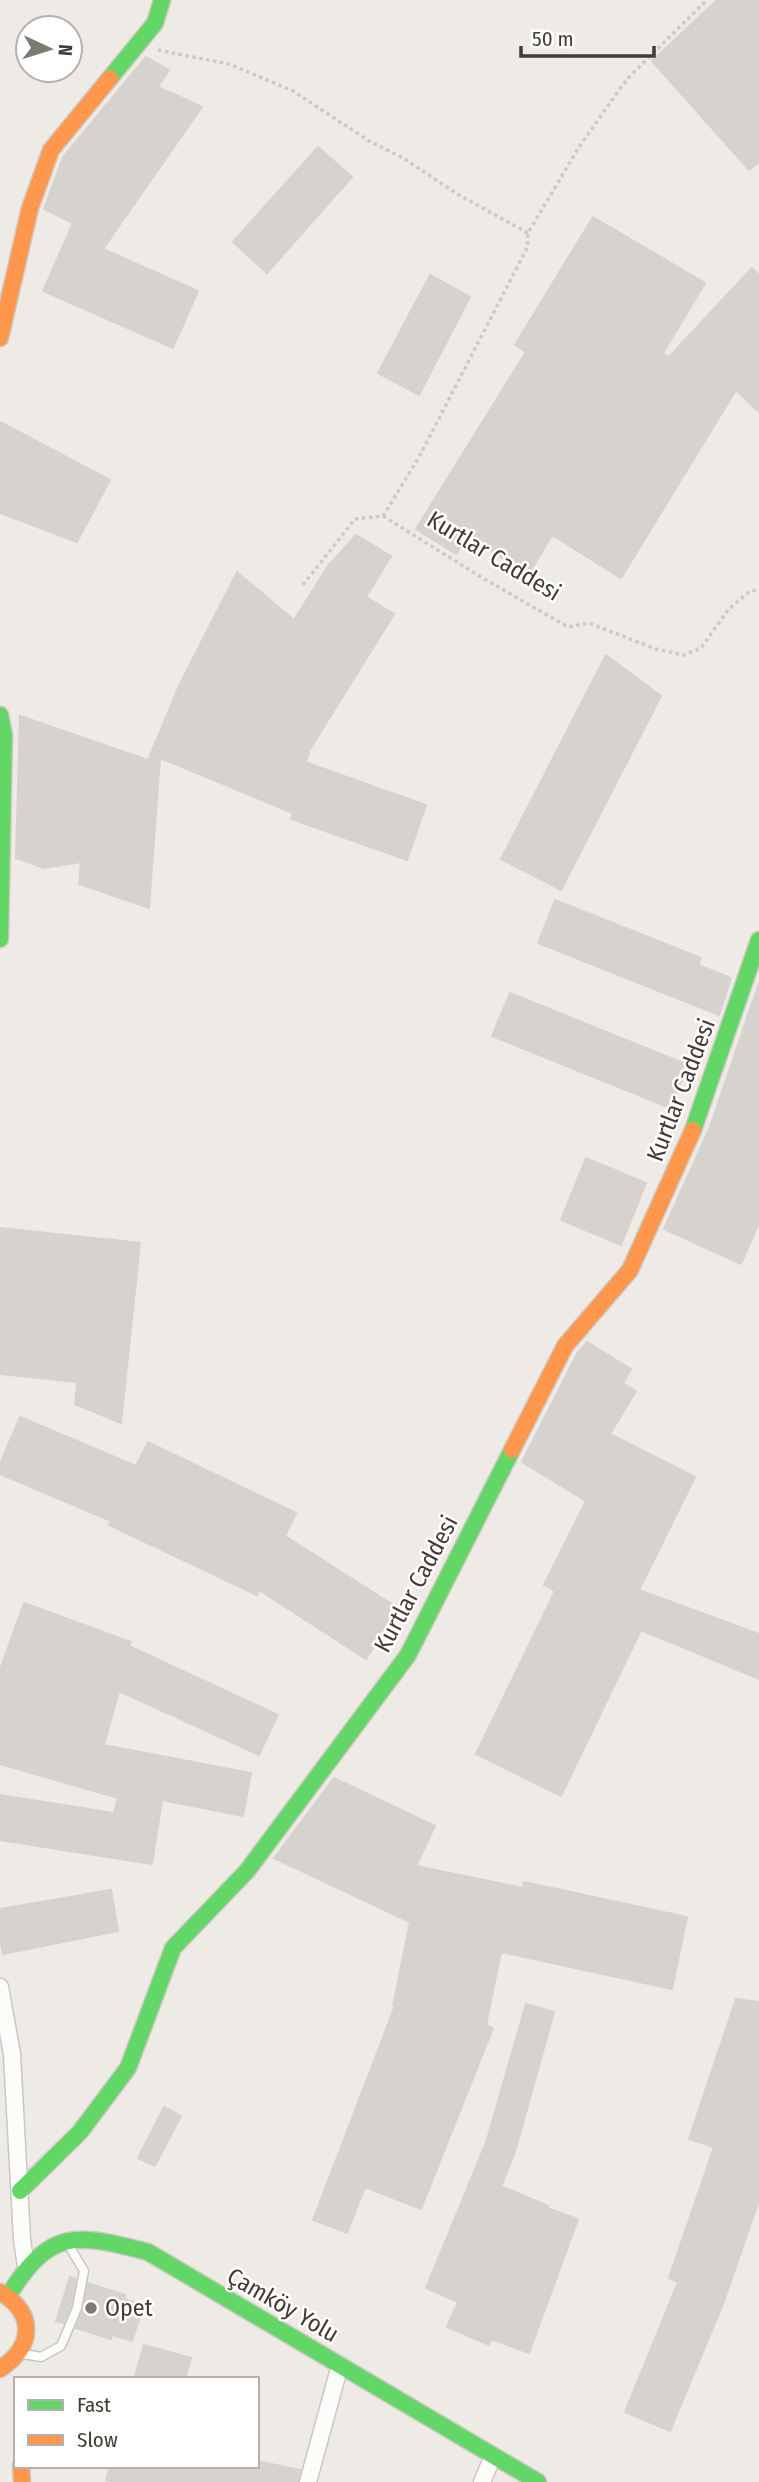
<svg xmlns="http://www.w3.org/2000/svg" width="759" height="2482" font-family="'Fira Sans Condensed',sans-serif">
  <rect width="100%" height="100%" fill="#eeebe7"/>
  <path fill="#d6d2ce" stroke="#d6d2cd" stroke-width="2" d="M717,0H759V162L749,170L652,61Z
    M146,57L169,70L158,87L202,107L103,249L198,291L173,348L43,291L73,223L44,209L63,157Z
    M318,147L352,177L267,273L233,242Z
    M593,217L705,283L663,353L669,357L752,268L759,275V412L736,390L621,578L552,535L529,574L467,537L456,554L416,529L526,352L515,345Z
    M430,275L470,297L419,395L378,373Z
    M0,422L110,480L77,542L0,513Z
    M356,535L391,556L366,597L394,614L307,754H309L305,762L426,805L407,860L291,819L293,813L160,758L149,908L79,884L81,862L44,868L16,858L20,716L148,760L180,684L237,572L294,620L328,566Z
    M606,655L661,696L561,890L501,859Z
    M555,900L701,958L698,965L731,978L719,1015L538,943Z
    M759,983V1222L741,1264L664,1229L710,1127Z
    M510,993L688,1065L670,1108L492,1036Z
    M586,1158L646,1183L621,1245L561,1220Z
    M0,1228L140,1243L121,1423L75,1404L77,1382L0,1374Z
    M587,1342L631,1369L623,1383L636,1391L610,1434L695,1477L639,1590L759,1634V1679L641,1630L561,1796L476,1754L555,1591L544,1585L586,1501L522,1462L577,1354Z
    M20,1417L136,1466L148,1442L296,1513L285,1536L398,1608L366,1659L259,1590L257,1595L109,1525L111,1521L0,1474V1464Z
    M24,1603L131,1642L129,1646L278,1715L259,1755L119,1691L104,1745L251,1773L243,1816L162,1800L152,1864L0,1840V1795L114,1813L118,1798L0,1764V1670Z
    M334,1778L435,1826L416,1866L523,1888L524,1882L687,1917L672,1989L501,1952L486,2025L493,2028L421,2209L365,2187L347,2233L313,2220L395,2006H393L410,1922L274,1858Z
    M111,1890L118,1931L3,1954L0,1937V1909Z
    M736,1999L759,2002V2200L723,2304L670,2431L625,2412L678,2282L669,2278L714,2147L689,2139Z
    M526,2004L554,2012L515,2152L501,2186L548,2206L547,2208L578,2219L529,2353L491,2339L489,2345L447,2327L458,2302L426,2288L486,2143Z
    M164,2107L181,2116L155,2166L138,2158Z
    M70,2277L76,2279L71,2306L63,2323L56,2321Z
    M88,2283L125,2295L124,2299L144,2305L132,2341L112,2335L111,2339L76,2328L83,2309Z
    M144,2345L191,2358L185,2379H134Z
    M257,2461L300,2470L298,2482H115L106,2480L110,2466H257Z"/>
  <g fill="none" stroke-linecap="round" stroke-linejoin="round">
    <defs>
      <path id="lane" d="M23,2354L41,2357L61,2346L77,2308L84,2271L68,2244"/>
      <path id="street" d="M0,1987L12,2054L22,2239L26,2267
        M308,2482L340,2365
        M482,2482L493,2456"/>
      <path id="fast" d="M110,78L155,23L162,0
        M0,715L4,735L0,939
        M693,1130L759,940
        M20,2191L80,2132L128,2068L173,1948L247,1871L408,1655L512,1450
        M8,2296C50,2228 76,2233 148,2252L538,2482"/>
      <path id="slow" d="M0,338L30,208L51,150L110,78
        M512,1450L565,1346L630,1270L693,1130
        M0,2292C36,2314 34,2346 0,2369
        M21,2466L22,2482"/>
    </defs>
    <use href="#lane" stroke="#cac7c3" stroke-width="11"/>
    <use href="#street" stroke="#cac7c3" stroke-width="19"/>
    <use href="#fast" stroke="#cfc8bf" stroke-width="19"/>
    <use href="#slow" stroke="#cfc8bf" stroke-width="19"/>
    <path stroke="#cccac6" stroke-width="3.5" stroke-dasharray="3.5 3.5" stroke-linecap="butt" d="M158,50L229,64L293,91L369,141L403,158L459,195L528,233
      M383,516L476,574L568,627L589,623L656,649L684,655L701,648L728,610L750,591L759,590
      M303,585L355,519L383,516L418,459L527,248L528,233L579,147L627,79L707,0"/>
    <use href="#lane" stroke="#fcfcfb" stroke-width="8"/>
    <use href="#street" stroke="#fcfcfb" stroke-width="16"/>
    <use href="#fast" stroke="#63d668" stroke-width="16"/>
    <use href="#slow" stroke="#ff974d" stroke-width="16"/>
  </g>
  <circle fill="#7f7973" stroke="#fff" stroke-width="2.5" cx="91" cy="2308" r="7"/>
  <g text-anchor="middle" stroke-width="5" stroke-linejoin="round" paint-order="stroke">
    <g font-size="24" fill="#433b34" stroke="#fff">
      <text transform="translate(494 556) rotate(31)" y="8">Kurtlar Caddesi</text>
      <text transform="translate(681 1090) rotate(-69)" y="8">Kurtlar Caddesi</text>
      <text transform="translate(416 1584) rotate(-62)" y="8">Kurtlar Caddesi</text>
      <text transform="translate(283 2305) rotate(30)" y="8">Çamköy Yolu</text>
    </g>
    <g font-size="24" fill="#433b34" stroke="#fff" text-anchor="start">
      <text x="105" y="2316">Opet</text>
    </g>
  </g>
  <rect x="14" y="2377" width="245" height="91" fill="#ffffff" stroke="#b4b1ae" stroke-width="2"/>
  <rect x="28" y="2400" width="35" height="10" fill="#63d668" stroke="#b4b1ae" stroke-width="2"/>
  <text x="77" y="2412" font-size="21" fill="#433b34">Fast</text>
  <rect x="28" y="2435" width="35" height="10" fill="#ff974d" stroke="#b4b1ae" stroke-width="2"/>
  <text x="77" y="2447" font-size="21" fill="#433b34">Slow</text>
  <g transform="translate(49 49) rotate(94)"><circle r="33" fill="#ffffff" stroke="#b4b1ae" stroke-width="2"/>
  <path d="M0-5L12 26L0 18L-12 26Z" fill="#7f7973"/>
  <text y="-10" font-size="19" font-weight="bold" text-anchor="middle" fill="#433b34">N</text>
  </g>
  <path d="M521 46v10h133v-10" fill="none" stroke="#433b34" stroke-width="3.5"/>
  <text x="532" y="46" font-size="21" fill="#433b34" stroke="#ffffff" stroke-width="5" paint-order="stroke">50 m</text>
</svg>
